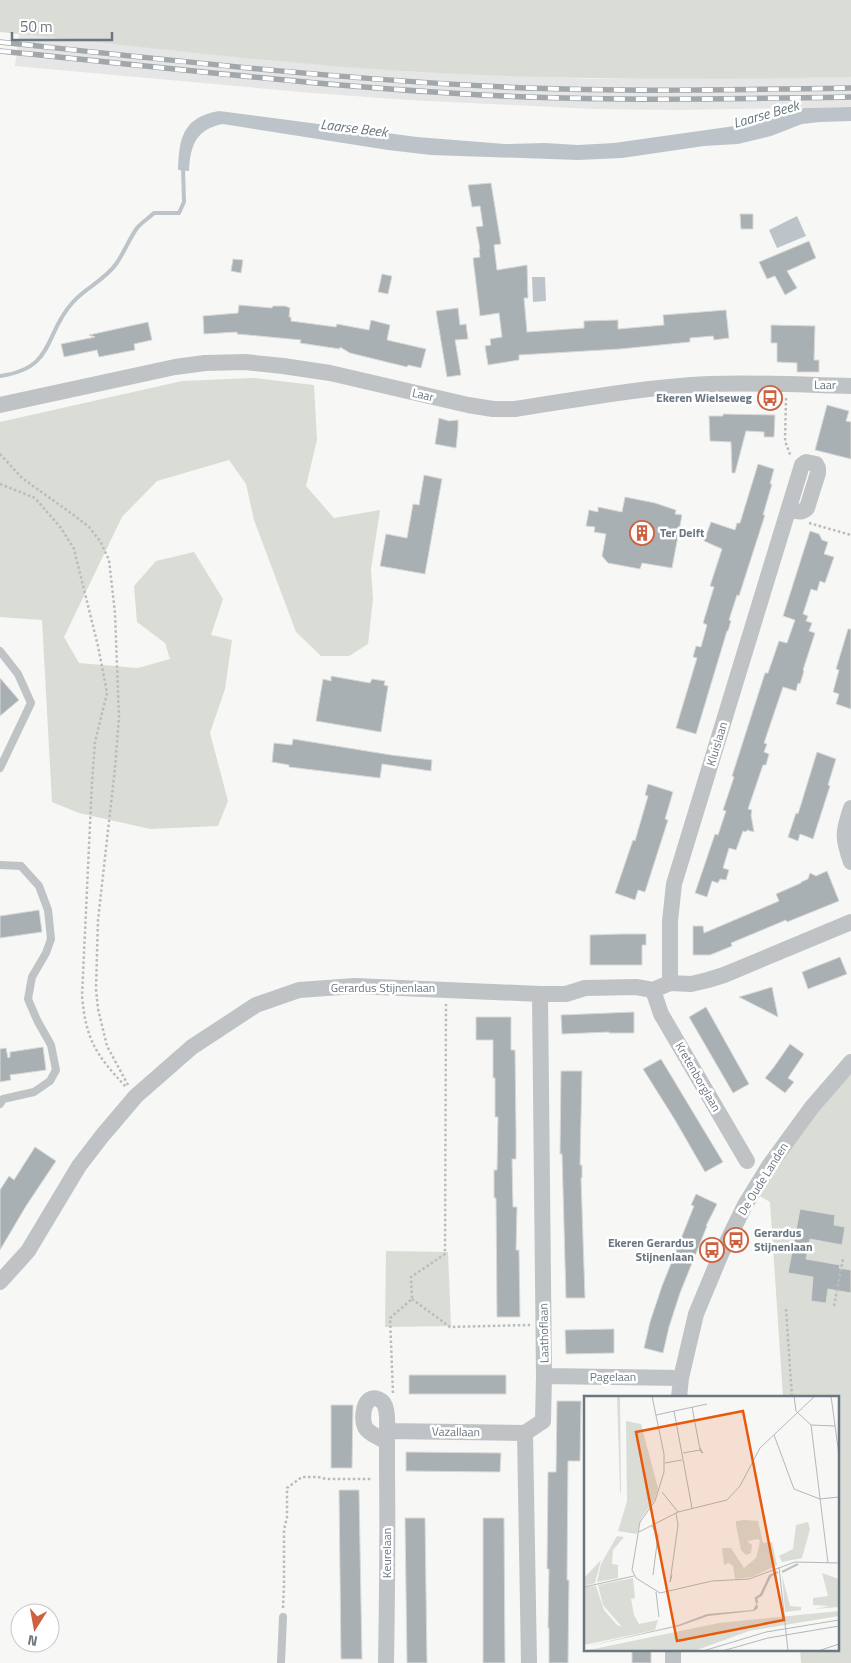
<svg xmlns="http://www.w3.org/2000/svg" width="851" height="1663" font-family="'Titillium Web',sans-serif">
  <rect width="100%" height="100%" fill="#f7f7f5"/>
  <path fill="#e5e6e5" d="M19,34L316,64L416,72L594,79L851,77V107L676,110L593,109L409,100L313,93L15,66Z"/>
  <path fill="#d9ddd6" d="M0,0H851V77C707,80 562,80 418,72C278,64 139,46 0,32Z
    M253,378L314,385L317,440L306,486L334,518L380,510L371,569L373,599L368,644L349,656H321L296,632L254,520L246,484L229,460L157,481L122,517L64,637L79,663L138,668L170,659L165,643L137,622L134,586L156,561L194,552L223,599L211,635L232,640L225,689L210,733L228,801L218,826L150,829L79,813L52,802L42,620L0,617V422L182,381Z
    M851,1073V1663H801L800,1649H837V1397H783L770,1202L758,1195L808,1122Z
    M386,1251L448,1252L451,1326L385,1327Z"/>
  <path fill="#bcc4c9" d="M851,107V121L820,122L802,124L771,136L738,144L704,146L622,158L578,160L431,155L388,150L223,124C196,129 190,146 189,171L178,170C179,138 183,117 219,111L417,137L505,144L545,143L578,145L614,143L756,123L804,108Z
    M797,216L806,236L777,248L769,230Z
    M532,277H545L546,301L533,302Z"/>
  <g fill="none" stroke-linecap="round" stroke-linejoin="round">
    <path stroke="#bcc4c9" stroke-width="4" d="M0,376C56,368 43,335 73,302C85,288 105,280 116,264C124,253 129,239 137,228C142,222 149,218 154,213H179L184,202L183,166"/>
  </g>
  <path fill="#a9b0b4" stroke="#d9d9d7" d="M491,183L501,244L494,245L497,270L527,265L528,298H524L527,332L584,328V321L618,320V329L664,325L663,315L726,310L729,338L714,340L713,336L690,338V342L620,349L519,355V360L488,365L485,346L491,345L490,339L502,337L499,313L480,316L473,258L480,257L479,249H480L476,227L483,226L480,206L472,207L468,185Z
    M740,214H753V229H741Z
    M809,241L816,258L787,271L797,288L785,295L775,276L767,279L759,262Z
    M233,259L243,260L241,273L231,271Z
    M382,274L392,276L388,294L378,292Z
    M239,305L272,308L273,306H285L290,308L289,317H291V321L336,327L337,324L369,330L371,320L390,325L387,340L426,349L421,368L408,365L407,367L350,353L340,347V349L300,343L301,340L237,334V332L204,334L203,316L238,313Z
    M458,308L460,325L466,324L468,339L455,340L461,375L447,377L436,311Z
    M148,322L152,340L134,344L135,350L99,357L97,350L64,357L61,344L95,337L89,335Z
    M771,325L815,326L814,360H819V372H797V363L777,362V343H771Z
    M827,405L849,411L846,421L851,422V459L815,450Z
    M723,414L775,415L774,437H764V432L746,431L735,473H732L731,442L710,441L709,416H723Z
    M439,418L449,421L458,420V430L456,448L435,444Z
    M758,464L774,469L770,484H772L763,515H765L739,596L737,595L729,620L731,621L728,631H727L696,734L676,728L697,658L693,657L696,646L701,647L707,625L703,623L714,587L710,586L722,549L704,541L711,522L735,530L737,523H740Z
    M424,475L442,479L425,574L380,566L386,534L407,538L413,504L419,505Z
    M625,497L655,503L676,510L675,514L682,515L672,568L642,563L640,569L608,563L602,556L606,534L594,532L595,527L586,526L589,510L598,512V507L622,512Z
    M810,531L819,534L822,540L828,542L824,554L834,557L825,583L820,581L817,591L811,589L803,614L808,616L806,621L812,623L809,631L815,633L803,670L804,671L800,684L798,683L796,691L783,687L764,743L767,744L764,752L769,754L766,765H763L748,809L752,810L751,815L754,832L747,830L746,832L743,831L736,850L729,848L723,868L729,870L726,880L720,879L718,883L712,881L707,897L695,893L715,834L718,835L726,811L723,810L734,777L732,776L765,673H768L779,641L787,643L795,620L783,616Z
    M848,629H851V709L836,704L839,694L833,692L839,670L836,669Z
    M331,676L370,683L372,679L385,681L384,685L388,686L381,732L316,721L323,679L331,681Z
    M0,678L19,700L0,716Z
    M293,739L391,755L432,760L431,771L382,764L380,778L289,767V765L272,762L274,743L292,745Z
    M817,752L836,759L828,785L830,786L813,839L800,834L798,841L788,837L796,813L798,814Z
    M648,784L673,792L665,819L668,820L645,892L638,890L635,900L615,893L633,840L635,841L648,796L645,795Z
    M827,871L839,901L787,922L786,920L731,943L732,946L710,955H693V926H703L704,933L779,901L776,894L801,883V882L808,879L810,873L816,876Z
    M39,910L42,932L0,938V916Z
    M622,934H646V945H642V965H590V935Z
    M840,957L847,974L808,989L802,972Z
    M772,987L778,1017L739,997Z
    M706,1007L749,1084L733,1093L689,1017Z
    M634,1012V1033H609V1032L562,1034L561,1015Z
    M476,1017H511V1050H515L516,1130V1159H512L513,1207H517L516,1250H519L520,1317H497L496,1198H494V1170H497L498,1117H495V1078H493V1040H476Z
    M790,1044L804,1054L788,1078L794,1082L785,1093L765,1078L774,1067Z
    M43,1047L46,1070L10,1075L11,1080L0,1082V1049L6,1048L8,1058L10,1057V1052Z
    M661,1059L723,1162L705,1172L675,1120L643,1069Z
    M561,1071H582L580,1165H582V1178H581L585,1298H566L562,1154H560Z
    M35,1147L56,1161L26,1206L0,1250V1190L9,1176L14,1180Z
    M696,1194L717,1204L706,1226H707L680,1293L669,1327L663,1353L644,1348L650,1322L662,1286L694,1206L691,1205Z
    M800,1209L835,1215L834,1225L845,1227L842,1245L810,1239L806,1259L840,1265L839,1268L851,1270V1293L828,1289L826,1303L811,1301L813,1277L788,1273Z
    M614,1329V1353L566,1354L565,1330Z
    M409,1375H506V1394H409Z
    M557,1401H581L580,1461H568L567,1580H569L568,1663H549V1628H548L549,1569H547L548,1472H556Z
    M331,1405H353L352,1468H331Z
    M406,1452L501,1453L500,1472L406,1471Z
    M339,1490H359L362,1659H341Z
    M405,1518H425L427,1663H407Z
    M483,1518H504L505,1663H483Z
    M632,1649H651V1663H632Z"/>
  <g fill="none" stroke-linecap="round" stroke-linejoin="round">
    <path stroke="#b9bcbe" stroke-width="2.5" stroke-dasharray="2.5 2.5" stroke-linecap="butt" d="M786,398L785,441L791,457
      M0,454L22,478L75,516L89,527L100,541L109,560L115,613L119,717L115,768L98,920L96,989L98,1009L107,1046L128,1085
      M0,484L35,498L61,528L74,549L98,646L105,682L107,693L95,742L92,782L82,996C86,1040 96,1055 126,1087
      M809,523L851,535
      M412,1299L450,1327L530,1325
      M834,1306L843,1259
      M786,1309L792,1397
      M393,1393L390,1318L412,1299L411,1277L445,1254L446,1004
      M283,1608L284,1585V1530L287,1517V1488L302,1477H318L326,1479H372"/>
    <path stroke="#bfc3c5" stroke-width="8" d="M0,651L18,674L31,703L0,768
      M0,865L21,866L39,886L48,910L51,939L46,953L32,977L28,999L37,1020L51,1045L56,1070L50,1081L34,1092L3,1099L0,1104
      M281,1663L283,1617"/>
    <path stroke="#bfc3c5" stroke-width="16" d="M0,405L175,367L205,363L245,362L283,366L330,373L468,405L493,409H515C580,399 644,387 709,384C756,382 804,385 851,386
      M851,808C843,832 842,837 851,862
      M670,983V921L674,884L802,465L806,462L816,464L818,468V473L807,508C801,514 796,511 789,509
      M653,990L661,1014L747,1161
      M0,1282L28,1251L79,1166L102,1136L136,1096L192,1047L256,1005L299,990L355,986L540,994H566L585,988L636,987L653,990L670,983L691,984L708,980L724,975L851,922
      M544,1376L681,1378
      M679,1397L681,1378L696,1314L721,1254L745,1205L769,1166L812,1107L851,1062
      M387,1431L525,1433
      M673,1649V1663
      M386,1663C387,1600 388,1538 387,1475C387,1460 387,1445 387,1429C387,1422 388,1414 385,1406C384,1403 381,1400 378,1399C363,1394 361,1419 365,1427C369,1434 380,1438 387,1442
      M529,1663L525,1433L543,1421L544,1376L540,994"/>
    <defs>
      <path id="rail" d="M0,42C168,60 335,79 504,87C619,92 735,90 851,88
        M0,51C168,68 335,88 504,96C619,101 735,99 851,97"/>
    </defs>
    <use href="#rail" stroke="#a1a7ab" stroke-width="5.5"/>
    <use href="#rail" stroke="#fff" stroke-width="4" stroke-dasharray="11" stroke-linecap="butt"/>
  </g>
  <defs>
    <symbol id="bus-ring" viewBox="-11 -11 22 22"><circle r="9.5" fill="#fff" stroke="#cc623f" stroke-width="1.5"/><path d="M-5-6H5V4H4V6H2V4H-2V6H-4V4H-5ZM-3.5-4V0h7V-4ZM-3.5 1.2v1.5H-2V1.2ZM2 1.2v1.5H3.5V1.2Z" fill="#cc623f"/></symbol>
    <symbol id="building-ring" viewBox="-11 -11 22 22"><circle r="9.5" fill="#fff" stroke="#cc623f" stroke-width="1.5"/><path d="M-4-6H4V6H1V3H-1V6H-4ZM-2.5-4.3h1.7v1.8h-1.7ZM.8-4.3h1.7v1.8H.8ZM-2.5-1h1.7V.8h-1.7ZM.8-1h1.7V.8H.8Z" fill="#cc623f"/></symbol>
  </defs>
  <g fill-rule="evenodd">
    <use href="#bus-ring" x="756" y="384" width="28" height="28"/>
    <use href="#building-ring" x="628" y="519" width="28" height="28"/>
    <use href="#bus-ring" x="722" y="1226" width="28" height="28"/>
    <use href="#bus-ring" x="698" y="1236" width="28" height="28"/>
  </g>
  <g text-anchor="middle" stroke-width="5" stroke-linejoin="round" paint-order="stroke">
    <g font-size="12" fill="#6a7781" stroke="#fff">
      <text transform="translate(825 385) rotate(1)" y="4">Laar</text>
      <text transform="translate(423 395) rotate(13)" y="4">Laar</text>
      <text transform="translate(717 744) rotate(-73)" y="4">Kluislaan</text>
      <text x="383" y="992">Gerardus Stijnenlaan</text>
      <text transform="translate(698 1077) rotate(60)" y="4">Kretenborglaan</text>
      <text transform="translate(763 1179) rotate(-58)" y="4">De Oude Landen</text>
      <text transform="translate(544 1333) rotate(-91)" y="4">Laathoflaan</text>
      <text x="613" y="1381">Pagelaan</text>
      <text transform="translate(456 1432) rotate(1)" y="4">Vazallaan</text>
      <text transform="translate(387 1553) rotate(-90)" y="4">Keurelaan</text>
    </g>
    <g font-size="12" font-weight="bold" fill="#6a7781" stroke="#fff" text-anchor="end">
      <text x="752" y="402">Ekeren Wielseweg</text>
      <text x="660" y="537" text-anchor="start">Ter Delft</text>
      <text x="754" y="1237" text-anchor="start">Gerardus<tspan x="754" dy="14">Stijnenlaan</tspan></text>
      <text x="694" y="1247">Ekeren Gerardus<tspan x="694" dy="14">Stijnenlaan</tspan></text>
    </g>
    <g font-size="14" font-style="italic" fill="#66777e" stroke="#fff">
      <text transform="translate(766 114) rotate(-16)" y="5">Laarse Beek</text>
      <text transform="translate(354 128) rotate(7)" y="5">Laarse Beek</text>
    </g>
  </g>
  <g transform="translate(584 1396)">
    <rect width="255" height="255" fill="#f7f7f5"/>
    <path d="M33,0H36L37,99L36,95ZM42,25L57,28L74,92L71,103L57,123L53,138L34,135L43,105ZM161,124L174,125L179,147L188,146L193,169L168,181L151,183L149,170L145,167L140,169L138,152H147L160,172L172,162L176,145L174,143L163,145L168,149L167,157L162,159L157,154L152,129V125ZM224,126L226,133L218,162L198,166L195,160L209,153L212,129ZM33,140L40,141L29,154L28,168L34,169V182L13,186L17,168ZM17,164L11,187L0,190V182ZM238,177L255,183V211L230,213L246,210L229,209V202L244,200ZM198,179L206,210L217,211V214L201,216ZM49,182L51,202L47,203L50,219L55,228L74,224L71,234L0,249V191L12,190L20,214L33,229L38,231L19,209L14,189ZM255,215V220L165,235L110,255H0L135,227Z" fill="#d9ddd6"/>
    <path d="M173,207L174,212L170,215L124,220L96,230L0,251L94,229L123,218L169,214Z" fill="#bcc4c9"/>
    <path fill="none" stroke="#bcc4c9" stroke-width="2.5" d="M198,176L214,168M173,207L172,202L177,199L186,180L194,176"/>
    <path fill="none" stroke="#b2b8bc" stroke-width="1" d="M68,0L80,58V76L71,105L56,126L48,174L52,182L76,197L128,185L165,183L211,166L255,167M210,0L212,15L227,29L251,30M247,0L255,59M108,11L115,48L116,52V54L117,56L119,57L116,52M90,15L108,112M72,19L123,8M227,29L244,167M190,39L210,93L236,103L255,101M99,57L116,54M81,67L98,64M78,96L94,116M68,130L74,140L69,179M55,136L94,116L143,104L156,90L176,52L231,0M195,171L204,255M88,179L86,186L94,129L92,117M0,191L50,180M72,196L75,221M119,255L182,236L255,224M138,255L184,242L255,230M234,255L255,248"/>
    <path fill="#e8590c" fill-opacity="0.15" stroke="#e8590c" stroke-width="2.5" d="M159,15L200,224L93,245L52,36Z"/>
    <rect width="255" height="255" fill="none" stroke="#6a7781" stroke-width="2.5"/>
  </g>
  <g transform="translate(35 1628) rotate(191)"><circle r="24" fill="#ffffff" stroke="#c3c9cd"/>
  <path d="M0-4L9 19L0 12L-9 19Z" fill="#cc623f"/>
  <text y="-8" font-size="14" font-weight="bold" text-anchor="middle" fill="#6a7781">N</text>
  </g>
  <path d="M12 32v8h100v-8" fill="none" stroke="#6a7781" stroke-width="2.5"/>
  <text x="20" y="32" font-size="15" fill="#6a7781" stroke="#ffffff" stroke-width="4" paint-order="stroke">50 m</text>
</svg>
